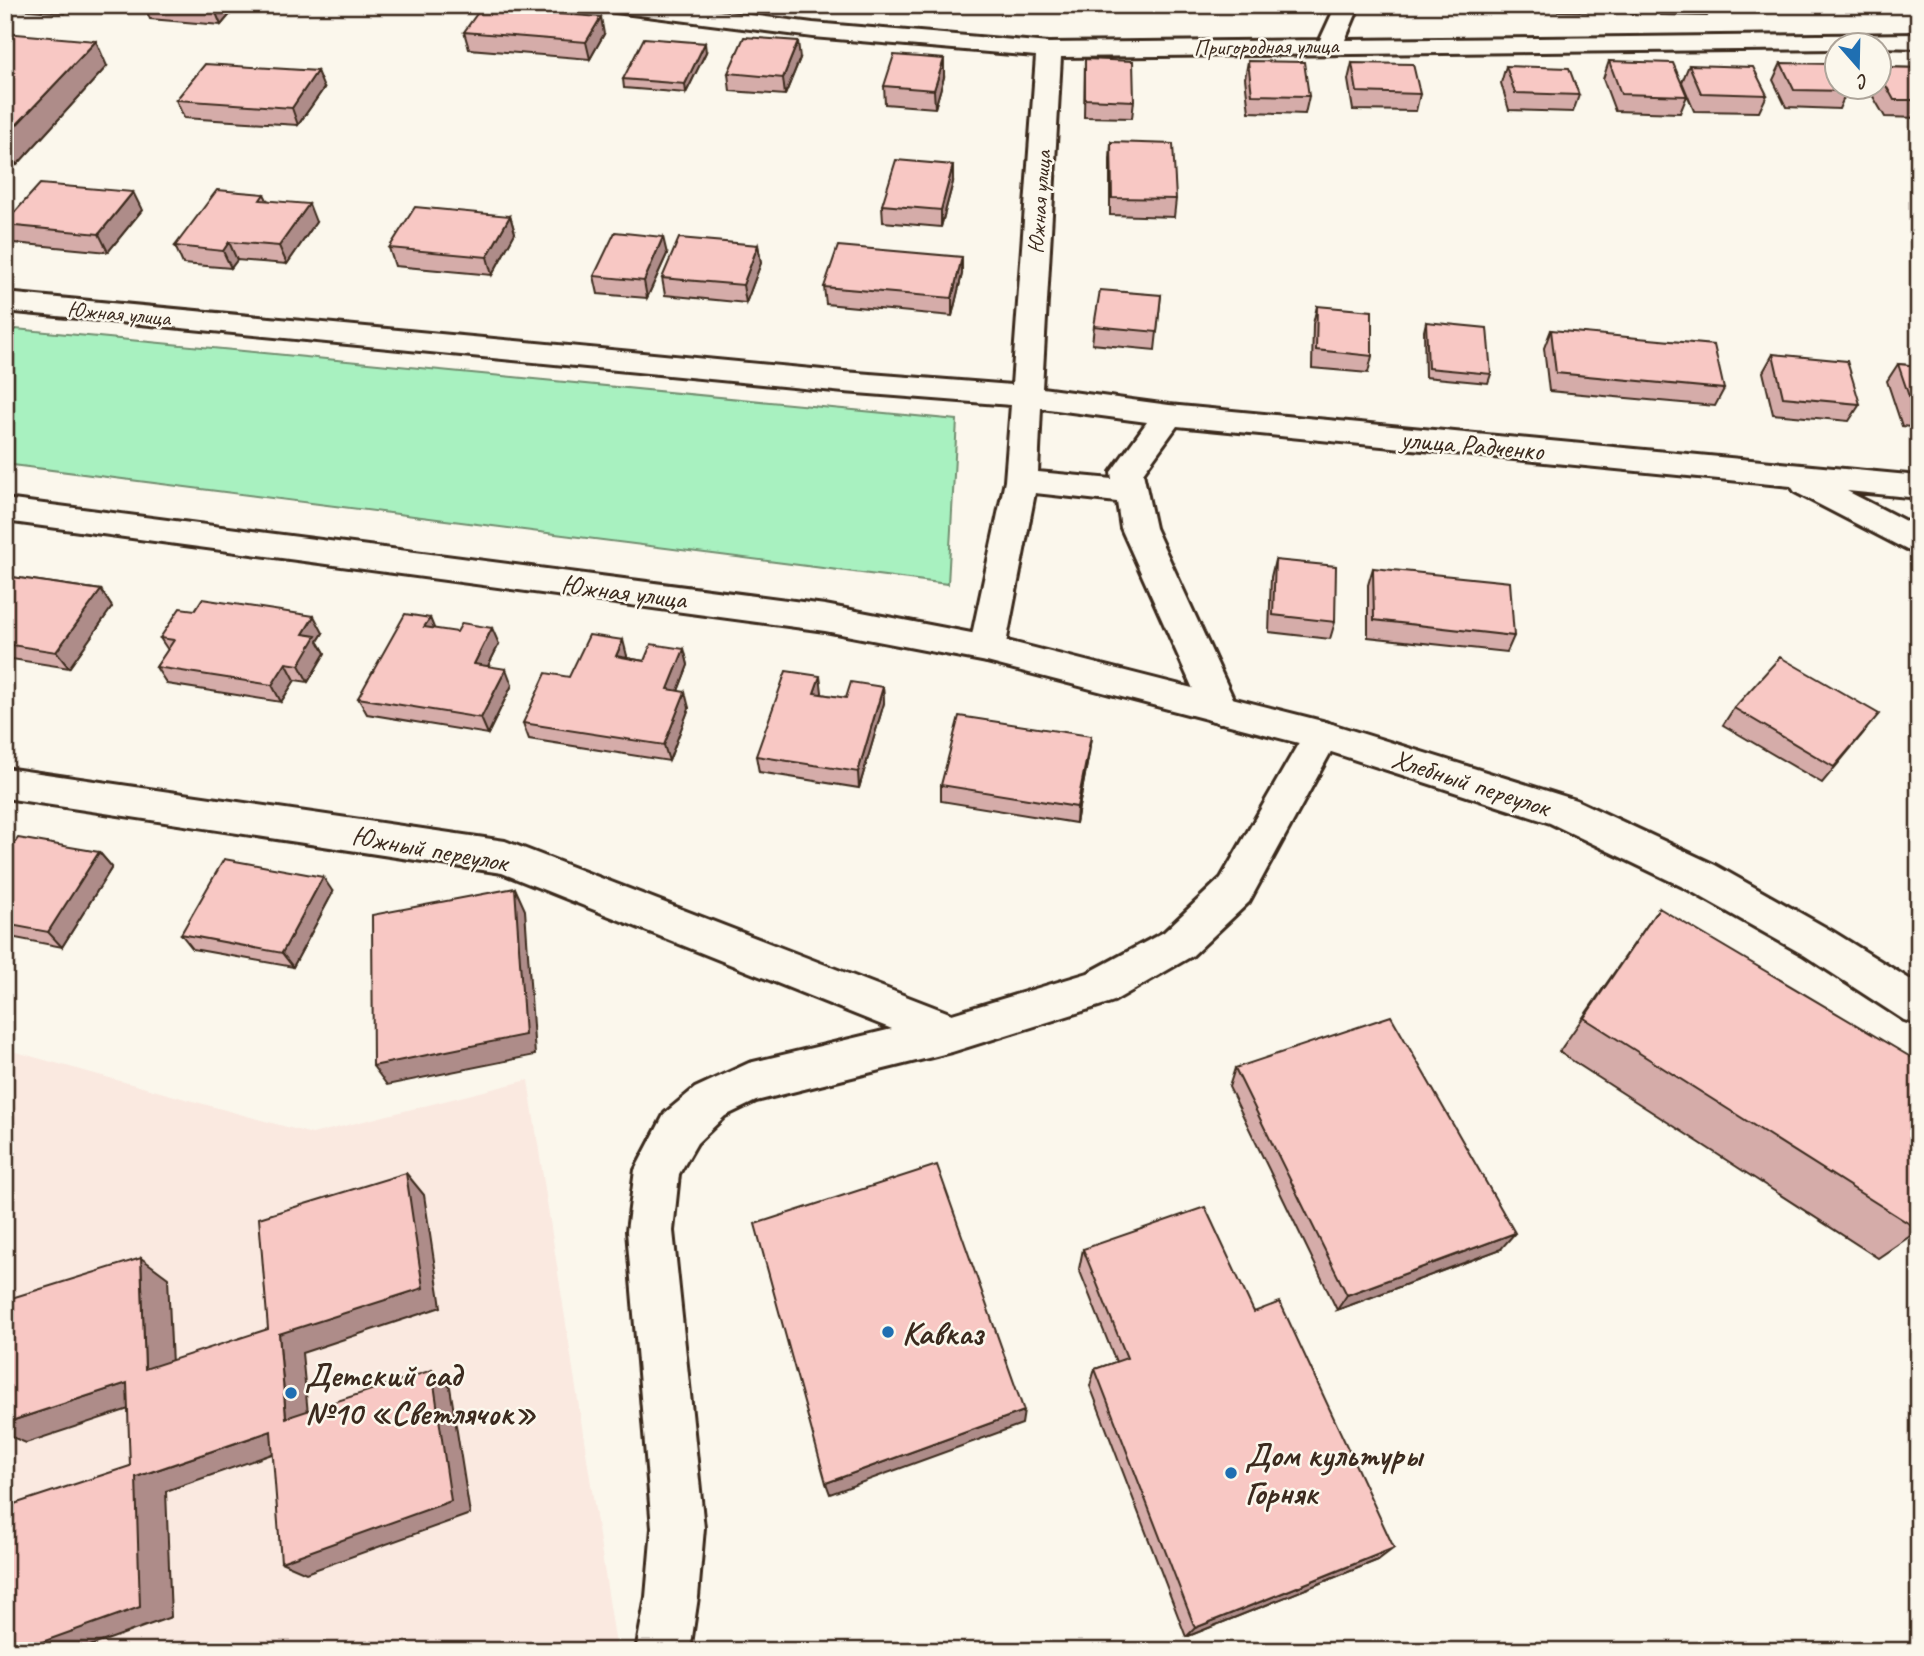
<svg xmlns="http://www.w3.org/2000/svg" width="1924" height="1656" font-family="Caveat,sans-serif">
  <rect width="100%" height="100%" fill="#fbf7ec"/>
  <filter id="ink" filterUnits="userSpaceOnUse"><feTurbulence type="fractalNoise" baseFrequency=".0143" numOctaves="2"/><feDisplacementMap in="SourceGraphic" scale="14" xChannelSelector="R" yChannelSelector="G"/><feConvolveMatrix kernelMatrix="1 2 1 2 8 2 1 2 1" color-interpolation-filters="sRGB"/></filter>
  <g filter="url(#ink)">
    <path fill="#fae9e0" d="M5,1049L312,1134L528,1080L617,1651H5Z"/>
    <path fill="#a8f1c0" stroke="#728e6f" stroke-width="2" d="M5,328L957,420L948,584L5,464Z"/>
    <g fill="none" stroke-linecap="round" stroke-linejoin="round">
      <defs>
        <path id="minor" d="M603,5H673L813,23L1049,43L1320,40L1332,14L1329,5H1353L1356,14L1345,40L1919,34V48L1836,46V49L1061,57L1042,388L1169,405L1919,476V498L1847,491L1919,528V554L1907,550L1795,492L1791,486L1177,426L1143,473L1155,528L1238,709L1233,719L1220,723L1207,719L1202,709L1121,528L1117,502L1035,493L1005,649L999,658L987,662L975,658L969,649L1005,481L1011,405L844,392L5,311V293L844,372L1012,385L1036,56L813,37L615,12L607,10ZM1041,408L1147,422L1111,472L1112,479L1038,472Z
          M1322,721L1335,725L1340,735L1249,902L1192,956L1114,1001L1099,1006L952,1052L756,1101L725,1116L697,1143L679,1174L673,1231L704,1528L698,1597L690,1651H636L646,1597L652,1528L627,1231L635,1170L665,1113L695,1088L749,1063L892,1029L502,873L5,798V768L505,841L952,1014L1088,973L1164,932L1221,878L1309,725Z"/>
        <path id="tertiary" d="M5,499L825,605L987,636L1322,721L1576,800L1715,865L1832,931L1919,985V1025L1904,1020L1804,955L1687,889L1550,823L1322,749L987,662L825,631L5,521Z"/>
      </defs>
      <use href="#minor" stroke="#3b2a1e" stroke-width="6"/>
      <use href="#tertiary" stroke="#3b2a1e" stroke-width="6"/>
      <use href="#minor" fill="#fbf7ec" fill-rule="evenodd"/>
      <use href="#tertiary" fill="#fbf7ec" fill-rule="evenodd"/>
    </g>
    <path fill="#d5aca9" stroke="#3b2a1e" stroke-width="2" d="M5,5H72L65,13L5,8Z
      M144,5H238L221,25L150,19Z
      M1454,5H1506L1504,12L1456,11Z
      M1548,5H1638L1635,13L1550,11Z
      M1656,5H1710L1711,7L1707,16L1660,15Z
      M464,32L604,34L590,59L469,49Z
      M5,33L107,66L17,165L5,164Z
      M706,52L686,93L624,88L623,79Z
      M800,58L785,95L730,91L728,73Z
      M1085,59L1134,101L1132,118L1084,117Z
      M1248,61L1309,96L1305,114L1249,112L1245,78Z
      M1609,61L1687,96L1680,113L1615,111L1603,79Z
      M1352,63L1420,94L1416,111L1353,110L1348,80Z
      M1781,63L1847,91L1839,109L1786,107L1773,80Z
      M1689,65L1767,95L1759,112L1694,111L1682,82Z
      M1506,66L1579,95L1573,112L1509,110L1501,83Z
      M1879,67L1919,68V118L1885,117L1868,88H1879Z
      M944,77L935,108L885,104L884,86Z
      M324,88L298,125L184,118L176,100Z
      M1111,142L1176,199L1174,217L1110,215V160Z
      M953,182L941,227L883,222L882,205Z
      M264,194L267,200L316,222L287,264L237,260L231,268L183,264L175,246Z
      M142,210L108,252L14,243L5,228V223Z
      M510,216L515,233L492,275L395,266L389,248Z
      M758,245L761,263L746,303L665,295L662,278Z
      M667,254L647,298L598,294L594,276Z
      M962,274L952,316L826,304L824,287Z
      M1161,295L1155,350L1092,344L1094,326Z
      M1317,306L1372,356L1368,373L1312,368L1313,324Z
      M1426,322L1491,374L1488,383L1425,377L1424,331Z
      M1551,330L1724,389L1715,406L1549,391L1544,348Z
      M1773,354L1860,404L1849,421L1773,414L1763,372Z
      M1898,364L1919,366V428L1902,426L1887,381Z
      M1275,560L1335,622L1330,639L1269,632L1271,577Z
      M1373,568L1514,636L1507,652L1368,637V585Z
      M5,576L101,590L112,607L69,668L5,658Z
      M434,629L499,644L488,666L512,685L488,734L367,714L358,698Z
      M323,633L318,641L325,653L308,682L295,680L281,702L167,684L156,667L168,650L160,638Z
      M684,649L688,665L678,691L689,708L669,761L529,739L523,723L569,677L627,656V658L644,661Z
      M883,687L884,703L859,788L759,772L756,756L822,692L821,694L846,698Z
      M1734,708L1866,730L1822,783L1723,725Z
      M1091,736L1089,753L1076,823L941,801V785Z
      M99,852L112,867L62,947L5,936V857Z
      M333,892L293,967L193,949L181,934Z
      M1659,908L1919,1230L1878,1258L1559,1052Z
      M1235,1068L1501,1249L1337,1310L1229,1087Z
      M1083,1249L1254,1312L1378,1560L1186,1637L1090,1386L1095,1369L1116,1362L1079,1269Z"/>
    <path fill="#ae8c89" stroke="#3b2a1e" stroke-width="2" d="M62,5H72L65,13Z
      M216,5H238L221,25L214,8Z
      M601,17L604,34L590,59L586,42Z
      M96,41L107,66L17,165L5,143V137Z
      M798,41L800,58L785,95L783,78Z
      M705,43L706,52L686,93L685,84Z
      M944,59V77L935,108L934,90Z
      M317,71L324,88L298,125L292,108Z
      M953,165V182L941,227V210Z
      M133,192L142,210L108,252L99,234Z
      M309,204L316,222L287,264L279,246Z
      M510,216L515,233L492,275L487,257Z
      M663,237L667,254L647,298L644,281Z
      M229,242L237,260L231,268L223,251Z
      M758,245L761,263L746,303L743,285Z
      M962,257V274L952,316V298Z
      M101,590L112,607L69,668L56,652Z
      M314,616L323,633L318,641L325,653L308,682L299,665L303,634Z
      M430,618L437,635L424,627Z
      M492,628L499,644L481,680L474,664Z
      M623,640L627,656L620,672L616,656Z
      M684,649L688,665L672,706L668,689Z
      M286,663L295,680L281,702L272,685Z
      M506,669L512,685L488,734L481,718Z
      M820,676L822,692L816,709L814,693Z
      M883,687L884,703L859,788L858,772Z
      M685,692L689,708L669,761L664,745Z
      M1091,736L1089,753L1076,823L1077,807Z
      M99,852L112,867L62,947L48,932Z
      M323,877L333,892L293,967L282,953Z
      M515,888L525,910L535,1055L387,1085L373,1066Z
      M406,1173L424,1195L441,1307L302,1353L310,1434L286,1418L279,1334Z
      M1515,1233L1501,1249L1337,1310L1347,1295Z
      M141,1258L168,1278L173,1386L145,1369Z
      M432,1370L450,1387L470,1514L306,1573L281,1562Z
      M127,1383L156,1400L26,1443L5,1434V1423Z
      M1024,1411L1022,1424L830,1494L826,1483Z
      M271,1431L295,1446L166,1491L171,1617L76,1651H17L136,1477Z
      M1394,1548L1378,1560L1186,1637L1195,1628Z"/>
    <path fill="#f8c8c4" stroke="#3b2a1e" stroke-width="2" d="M184,5H216L214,8Z
      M1663,5H1710L1711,7L1663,6Z
      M481,8L601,17L586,42L464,32Z
      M5,33L96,41L5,137Z
      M744,37L798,41L783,78L728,73Z
      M644,38L705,43L685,84L623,79Z
      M894,55L944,59L934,90L884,86Z
      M1085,59L1133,61L1134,101L1085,99Z
      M1248,61L1304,62L1309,96L1252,95Z
      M1609,61L1673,63L1687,96L1621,94Z
      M1352,63L1413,64L1420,94L1357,92Z
      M1781,63L1833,64L1837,72V88H1845L1847,91L1794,90Z
      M205,64L317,71L292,108L176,100Z
      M1689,65L1753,67L1767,95L1701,93Z
      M1506,66L1569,68L1579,95L1515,93Z
      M1879,67L1919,68V100H1894L1879,73Z
      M1111,142L1173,144L1176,199L1112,198Z
      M896,160L953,165L941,210L882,205Z
      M40,184L133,192L99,234L5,225V223Z
      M217,190L264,194L260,200L309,204L279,246L229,242L223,251L175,246Z
      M415,207L510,216L487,257L389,248Z
      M615,232L663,237L644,281L594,276Z
      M679,238L758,245L743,285L662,278Z
      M838,246L962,257L952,298L824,287Z
      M1100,290L1161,295L1157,332L1094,326Z
      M1317,306L1372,311V356L1316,350Z
      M1426,322L1487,328L1491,374L1428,368Z
      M1551,330L1714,345L1724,389L1556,373Z
      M1773,354L1847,361L1860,404L1783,397Z
      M1898,364L1919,366V409L1913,408Z
      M1275,560L1336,566L1335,622L1273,615Z
      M1373,568L1510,582L1514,636L1374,620Z
      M5,576L101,590L56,652L5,644Z
      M202,599L314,616L303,634L316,636L299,665L286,663L272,685L156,667L174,640L160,638L180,608L195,610Z
      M405,614L430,618L424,627L457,632L462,623L492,628L474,664L506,669L481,718L358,698Z
      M589,635L623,640L616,656L644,661L651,644L684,649L668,689L685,692L664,745L523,723L546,673L569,677Z
      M1780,657L1879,714L1834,767L1734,708Z
      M786,671L820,676L814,693L846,698L851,682L883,687L858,772L756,756Z
      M959,716L1091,736L1077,807L941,785Z
      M18,838L99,852L48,932L5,924V857Z
      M224,859L323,877L282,953L181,934Z
      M515,888L525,1035L373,1066L372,915Z
      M1659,908L1919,1062V1230L1584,1018Z
      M1391,1016L1515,1233L1347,1295L1235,1068Z
      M937,1165L1024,1411L826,1483L755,1224Z
      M406,1173L423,1288L279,1334L286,1418L432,1370L451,1501L281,1562L271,1431L136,1477L140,1607L17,1651H5V1507L130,1466L127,1383L5,1423V1300L141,1258L145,1369L268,1329L259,1218Z
      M1205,1207L1254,1312L1280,1302L1394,1548L1195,1628L1095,1369L1127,1358L1083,1249Z"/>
  </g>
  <g fill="#1f6fb2" stroke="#fbf7ec" stroke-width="2.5">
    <circle cx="888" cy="1332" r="7"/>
    <circle cx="291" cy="1393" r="7"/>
    <circle cx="1231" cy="1473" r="7"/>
  </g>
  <g text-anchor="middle" stroke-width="5" stroke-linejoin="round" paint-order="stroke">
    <g font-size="23" fill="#3b2a1e" stroke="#fbf7ec">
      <text transform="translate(1266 46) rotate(-1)" y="8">Пригородная улица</text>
      <text transform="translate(1039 202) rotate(-86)" y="8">Южная улица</text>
      <text transform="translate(119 313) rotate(5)" y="8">Южная улица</text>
    </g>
    <g font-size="28" fill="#3b2a1e" stroke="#fbf7ec">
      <text transform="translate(1472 444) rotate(5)" y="10">улица Радченко</text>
      <text transform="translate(624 591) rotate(7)" y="10">Южная улица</text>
      <text transform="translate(1471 782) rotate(18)" y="10">Хлебный переулок</text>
      <text transform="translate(430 848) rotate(10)" y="10">Южный переулок</text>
    </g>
    <g font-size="33" font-weight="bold" fill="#3b2a1e" stroke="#fbf7ec" text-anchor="start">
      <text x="902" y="1344">Кавказ</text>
      <text x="305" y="1386">Детский сад<tspan x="305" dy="38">№10 «Светлячок»</tspan></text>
      <text x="1245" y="1466">Дом культуры<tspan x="1245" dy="38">Горняк</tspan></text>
    </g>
  </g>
  <rect width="1924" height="1656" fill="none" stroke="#fbf7ec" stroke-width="28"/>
  <rect x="14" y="14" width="1896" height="1628" fill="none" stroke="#3b2a1e" stroke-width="2.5" filter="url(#ink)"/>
  <g transform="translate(1858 66) rotate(160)"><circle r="33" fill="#fbf7ec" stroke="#aea59a" stroke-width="2"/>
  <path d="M0-5L12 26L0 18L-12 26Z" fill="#1f6fb2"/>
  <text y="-10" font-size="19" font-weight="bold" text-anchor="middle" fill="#3b2a1e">С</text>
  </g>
</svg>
